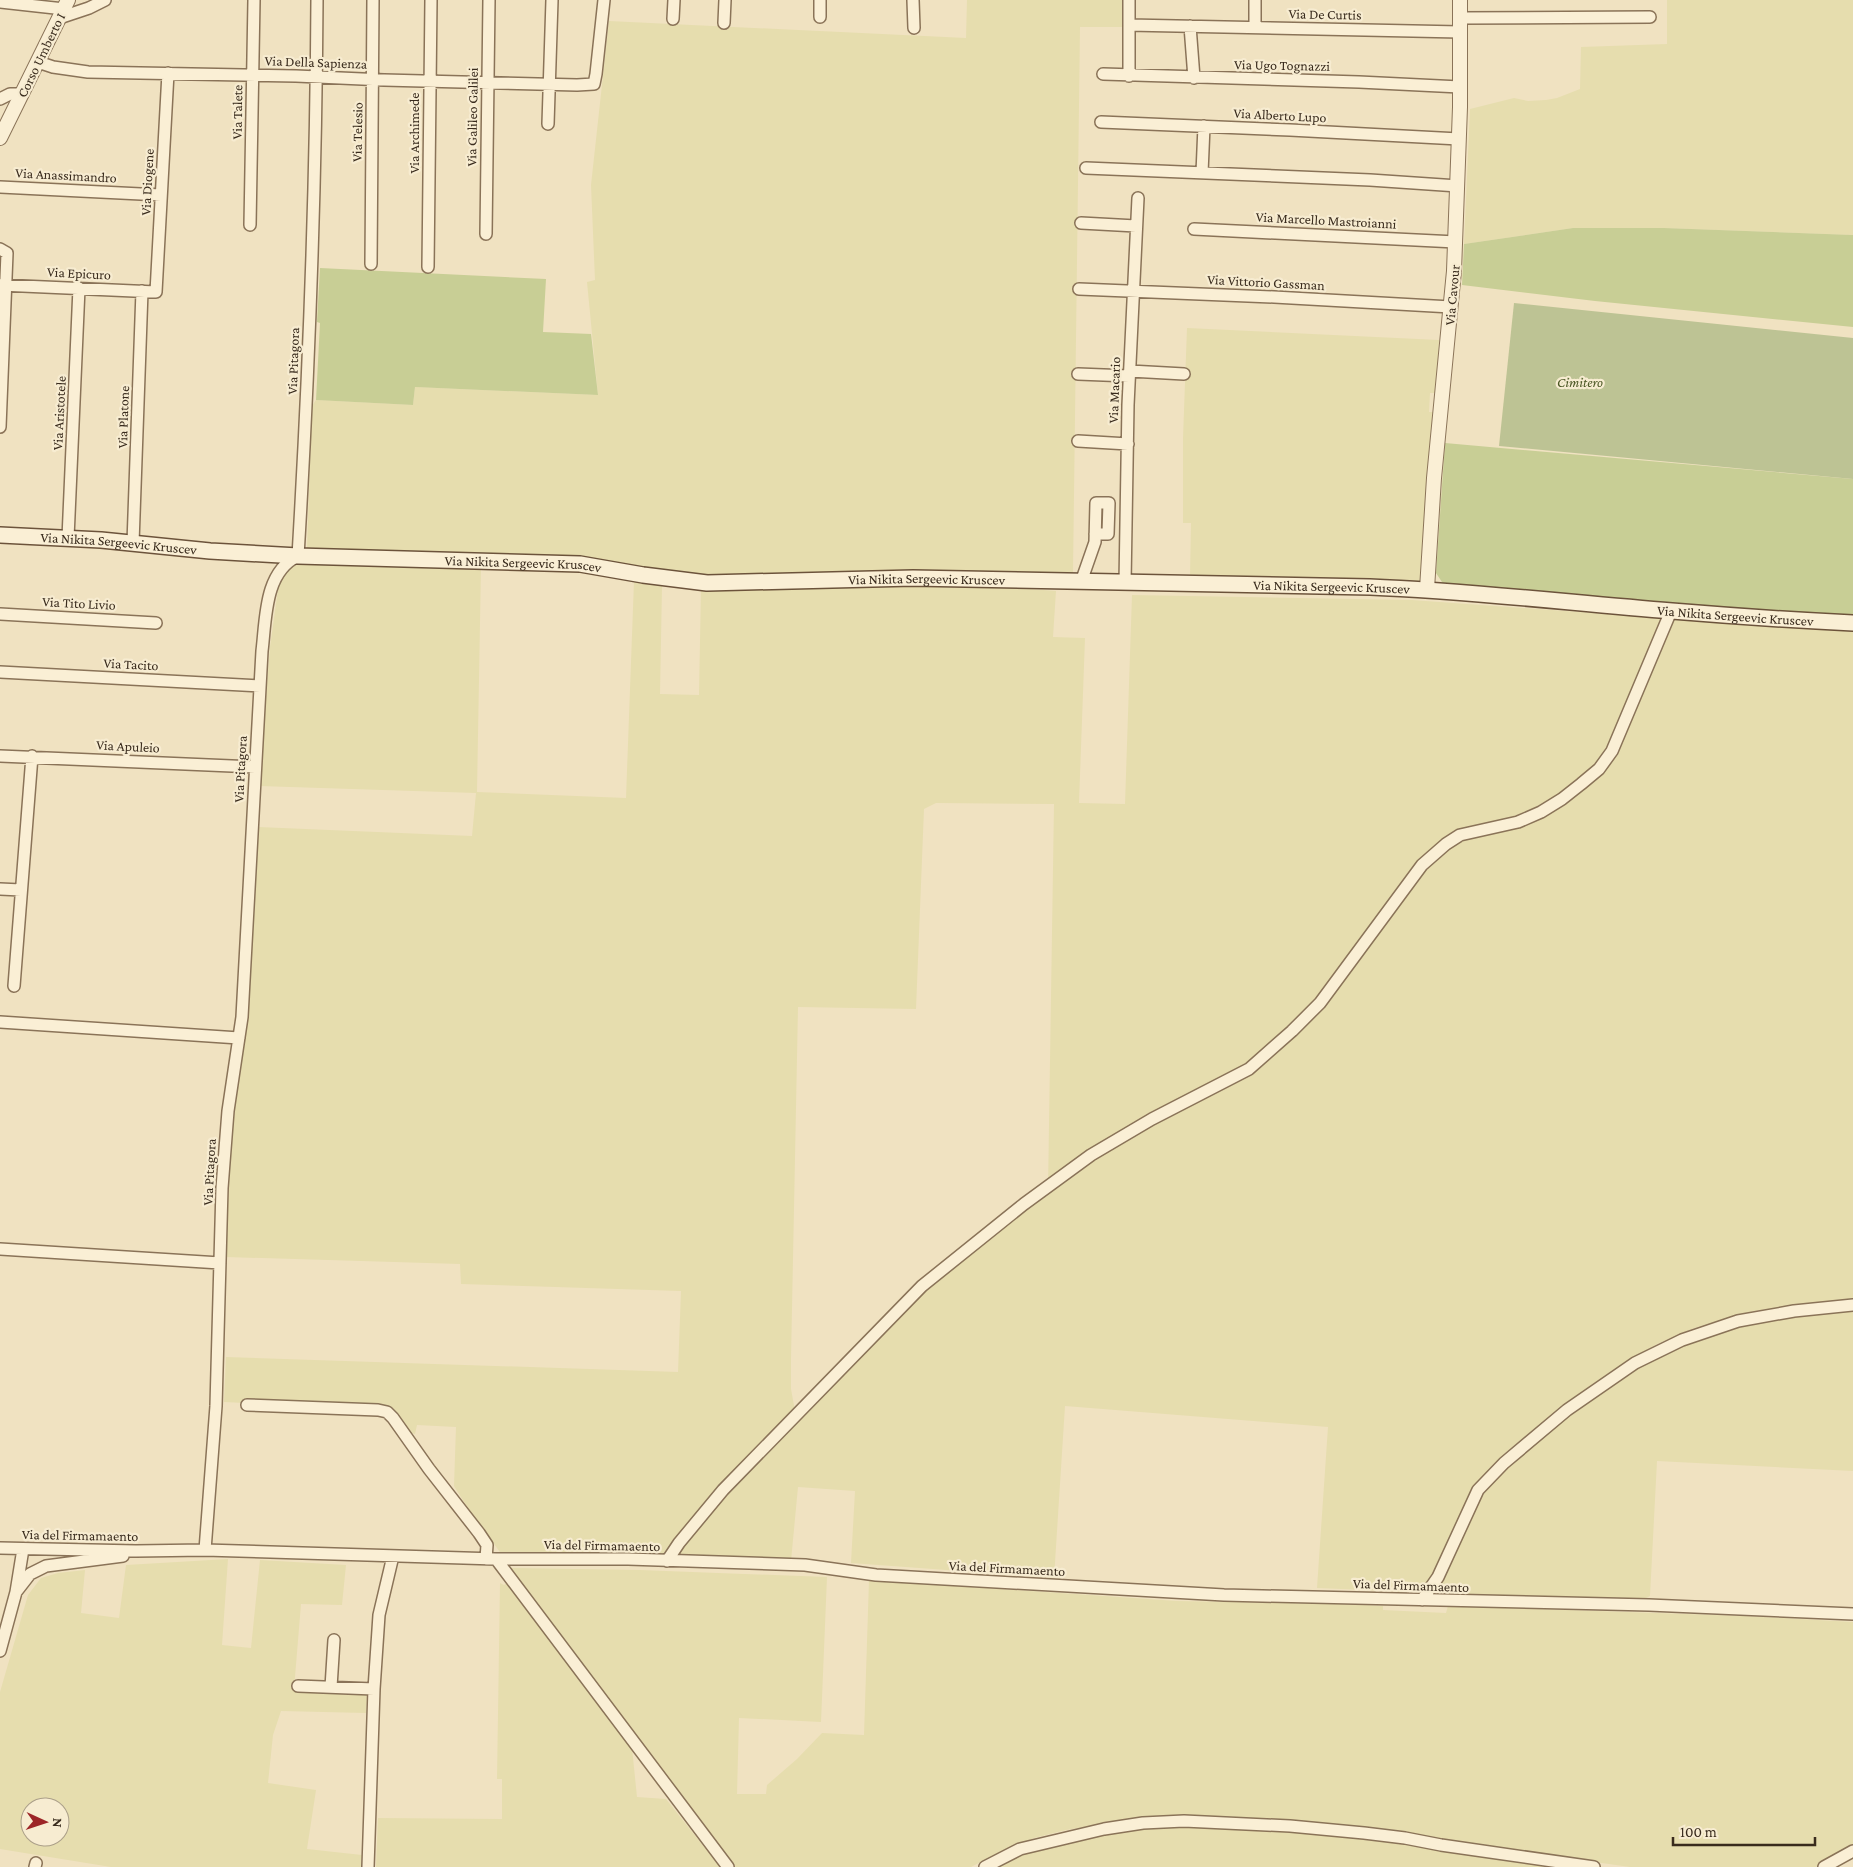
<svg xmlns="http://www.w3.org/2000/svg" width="1853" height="1867" font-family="'Crimson Pro',serif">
  <rect width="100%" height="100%" fill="#f0e2c1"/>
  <path fill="#e6ddae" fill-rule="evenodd" d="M967,0H1126L1125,27H1080L1073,573L1064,576L727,579L311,550L307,548L312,406L316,400L413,405L415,387L598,395L587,282L595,280L591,185L609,21L966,38Z
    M1667,0H1853V235L1664,228H1573L1464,244L1470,109L1514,98L1528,101L1546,100L1557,98L1580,89L1581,47L1667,44Z
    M1187,328L1439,340L1437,393H1430L1429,412H1436L1421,583L1190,577L1191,523H1183V438Z
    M292,563L481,566L477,792L626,798L634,581L662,586L660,694L699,695L701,588L855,586L1017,588L1056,591L1053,637L1085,638L1079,803L1125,804L1132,595L1412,600L1663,618L1853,629V1299L1754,1311L1694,1328L1657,1344L1610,1372L1561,1407L1505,1453L1481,1480L1466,1500L1436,1568L1422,1590L1413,1592L1317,1588L1328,1427L1065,1406L1054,1578L851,1563L855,1491L798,1487L791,1561L681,1556L680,1551L733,1485L815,1399L935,1281L1048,1190L1054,804L936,803L924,809L916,1009L798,1007L791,1359V1389L795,1411L699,1510L662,1555H502L464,1502L454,1486L456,1427L417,1425L415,1434L408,1432L385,1410L224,1402L226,1357L678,1372L681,1291L461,1284L460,1264L226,1257L228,1192L233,1120L248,989L253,931L258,827L472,836L476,793L259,786L270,647L279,582Z
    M1853,1310V1471L1657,1461L1650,1596L1642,1600L1438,1595L1435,1591L1474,1510L1489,1485L1510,1464L1568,1415L1641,1364L1685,1343L1736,1327L1796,1317Z
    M228,1559L222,1645L251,1648L260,1560L346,1565L342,1605L301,1604L294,1689L367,1693L366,1713L281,1711L273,1735L268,1783L316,1790L307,1849L362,1855L361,1867H111L0,1849V1692L28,1595L41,1578L58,1573L85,1570L81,1613L119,1618L126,1565ZM30,1807H60V1837H30Z
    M510,1568L640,1570L827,1577L821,1722L739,1718L737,1794H766L767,1785L797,1759L822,1733L864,1735L869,1580L1177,1601L1347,1604L1383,1606V1610L1446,1613L1448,1606L1744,1616L1853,1622V1844L1816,1867H1630L1390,1833L1357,1826L1266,1820L1116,1822L1066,1830L1034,1838L996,1854L971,1867H734Z
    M500,1583L504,1585L507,1583L632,1748L637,1797L666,1799L720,1867H376L378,1818L502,1819V1779H497Z
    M1183,1825L1363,1836L1570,1867H990L1020,1852L1122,1828Z"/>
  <path fill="#c8ce95" d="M1573,228H1664L1853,235V327L1595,301L1462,285L1464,244Z
    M320,268L546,279L543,332L591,334L598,395L415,387L413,405L316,400L320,323L317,322Z
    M1445,443L1853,479V617L1672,606L1444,585L1436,573Z"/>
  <path fill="#bdc394" d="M1514,303L1853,338V479L1499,446Z"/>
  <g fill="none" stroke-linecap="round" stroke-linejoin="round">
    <defs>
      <path id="minor" d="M913,0L914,28
        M0,2L64,9
        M820,17V0
        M59,18L89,8L105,0
        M1460,18L1650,17
        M673,19L674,0
        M724,23L725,0
        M1129,25L1460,32
        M1190,26L1194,78
        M1255,27V0
        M38,62L53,67L88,72L296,76L384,80L577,85L594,84L596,74L604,0
        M1103,74L1359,82L1460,87
        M1129,76V0
        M0,99L10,94H22
        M1101,122L1290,130L1459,139
        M548,124L552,0
        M1086,168L1370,180L1458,186
        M1202,173L1204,126
        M0,187L161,195
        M1081,223L1136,226
        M250,225L254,0
        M1194,229L1456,242
        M486,234L489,0
        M0,249L7,253L0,427
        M371,264L373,0
        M428,267L431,0
        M0,285L156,292L168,73
        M1079,289L1274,297L1451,307
        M1130,371L1184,374
        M1078,374L1129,376
        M1078,441L1128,444
        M68,538L79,288
        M133,543L142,291
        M1081,582L1095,542L1096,503H1109L1108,534H1095
        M1125,583L1128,405L1138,198
        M0,614L156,623
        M0,672L260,686
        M0,756L255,767
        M0,889L21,890
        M14,986L32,756
        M0,1022L239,1038
        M0,1249L220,1263
        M247,1405L378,1410L387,1412L393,1418L429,1469L479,1533L487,1545L486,1559
        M0,1548L136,1551L205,1550L496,1559H628L805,1565L876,1575L1224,1595L1649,1605L1853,1614
        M205,1550L216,1406L222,1188L228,1111L242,1017L262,651C266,619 264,572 298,556C309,371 316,185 317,0
        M496,1559L728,1867
        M667,1561L679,1543L723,1490L922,1286L1024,1204L1091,1155L1152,1119L1249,1069L1292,1031L1320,1003L1422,865L1446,844L1460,835L1518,822L1541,812L1562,799L1581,784L1599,769L1612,751L1671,611
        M16,1592L30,1574L46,1566L123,1556
        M1422,1600L1438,1577L1478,1490L1504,1463L1567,1410L1635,1363L1682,1340L1738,1321L1794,1311L1853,1305
        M0,1651L16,1592L23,1549
        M298,1686L374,1689
        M331,1687L334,1640
        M35,1867L36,1863
        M368,1867L374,1689L379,1615L393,1556
        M985,1867L1020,1849L1104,1829L1143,1823L1184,1821L1290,1826L1364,1833L1405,1838L1441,1845L1594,1867
        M1824,1867L1853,1851"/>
      <path id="tertiary" d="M0,138L68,0
        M1427,589L1434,478L1454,271L1460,107V0"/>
      <g id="secondary">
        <path id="s1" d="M0,535L101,540L210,551L298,556L580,564L643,575L707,583L913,578L1370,587C1471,591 1571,603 1672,611C1732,616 1792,620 1853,623"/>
      </g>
    </defs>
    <use href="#minor" stroke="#8a7358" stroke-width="14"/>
    <use href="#tertiary" stroke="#8a7358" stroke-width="16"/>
    <use href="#secondary" stroke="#6c533b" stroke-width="18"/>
    <use href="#minor" stroke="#faefd5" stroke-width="11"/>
    <use href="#tertiary" stroke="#faefd5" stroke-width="14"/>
    <use href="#secondary" stroke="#faefd5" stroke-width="15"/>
  </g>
  <g text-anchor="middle" stroke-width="4.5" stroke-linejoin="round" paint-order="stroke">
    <g font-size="14" fill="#392b1d" stroke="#f7ecd1">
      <text transform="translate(1325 14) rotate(1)" y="5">Via De Curtis</text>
      <text transform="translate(41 55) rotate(-64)" y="5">Corso Umberto I</text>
      <text transform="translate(316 62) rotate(2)" y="5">Via Della Sapienza</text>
      <text transform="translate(1282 65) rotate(1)" y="5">Via Ugo Tognazzi</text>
      <text transform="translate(237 112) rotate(-89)" y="5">Via Talete</text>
      <text transform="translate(1280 115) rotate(3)" y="5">Via Alberto Lupo</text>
      <text transform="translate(472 117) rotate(-89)" y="5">Via Galileo Galilei</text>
      <text transform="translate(357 132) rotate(-89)" y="5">Via Telesio</text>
      <text transform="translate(414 133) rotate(-90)" y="5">Via Archimede</text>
      <text transform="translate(66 175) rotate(3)" y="5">Via Anassimandro</text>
      <text transform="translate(147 182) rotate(-87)" y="5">Via Diogene</text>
      <text transform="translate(1326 220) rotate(3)" y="5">Via Marcello Mastroianni</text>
      <text transform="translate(79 273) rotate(3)" y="5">Via Epicuro</text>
      <text transform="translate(1266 282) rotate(3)" y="5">Via Vittorio Gassman</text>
      <text transform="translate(1452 295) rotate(-85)" y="5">Via Cavour</text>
      <text transform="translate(293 361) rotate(-88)" y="5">Via Pitagora</text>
      <text transform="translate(1114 390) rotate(-88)" y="5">Via Macario</text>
      <text transform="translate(59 413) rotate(-87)" y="5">Via Aristotele</text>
      <text transform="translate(123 417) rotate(-88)" y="5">Via Platone</text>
      <text dy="5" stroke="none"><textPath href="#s1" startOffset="119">Via Nikita Sergeevic Kruscev</textPath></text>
      <text dy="5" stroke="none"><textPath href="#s1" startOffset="524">Via Nikita Sergeevic Kruscev</textPath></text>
      <text dy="5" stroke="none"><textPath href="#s1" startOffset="929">Via Nikita Sergeevic Kruscev</textPath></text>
      <text dy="5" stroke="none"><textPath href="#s1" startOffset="1334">Via Nikita Sergeevic Kruscev</textPath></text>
      <text transform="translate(79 603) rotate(3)" y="5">Via Tito Livio</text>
      <text dy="5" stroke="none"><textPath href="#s1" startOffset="1739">Via Nikita Sergeevic Kruscev</textPath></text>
      <text transform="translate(131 664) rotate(3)" y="5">Via Tacito</text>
      <text transform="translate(128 746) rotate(3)" y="5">Via Apuleio</text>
      <text transform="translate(240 769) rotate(-87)" y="5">Via Pitagora</text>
      <text transform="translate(209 1172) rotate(-87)" y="5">Via Pitagora</text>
      <text transform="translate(80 1535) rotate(1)" y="5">Via del Firmamaento</text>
      <text transform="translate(602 1545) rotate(1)" y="5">Via del Firmamaento</text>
      <text transform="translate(1007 1568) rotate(3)" y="5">Via del Firmamaento</text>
      <text transform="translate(1411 1585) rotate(2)" y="5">Via del Firmamaento</text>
    </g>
    <g font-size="14" font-style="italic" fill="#4a5623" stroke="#f7ecd1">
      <text x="1580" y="387">Cimitero</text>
    </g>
  </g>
  <g transform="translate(45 1822) rotate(93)"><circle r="24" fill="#f7ecd1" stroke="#ab9f89"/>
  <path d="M0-4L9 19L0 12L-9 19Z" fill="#9c2527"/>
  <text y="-8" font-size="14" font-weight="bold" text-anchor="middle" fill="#392b1d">N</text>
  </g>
  <path d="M1673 1837v8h142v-8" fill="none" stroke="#392b1d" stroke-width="2.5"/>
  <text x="1680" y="1837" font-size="15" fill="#392b1d" stroke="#f7ecd1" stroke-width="4" paint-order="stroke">100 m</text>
</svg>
